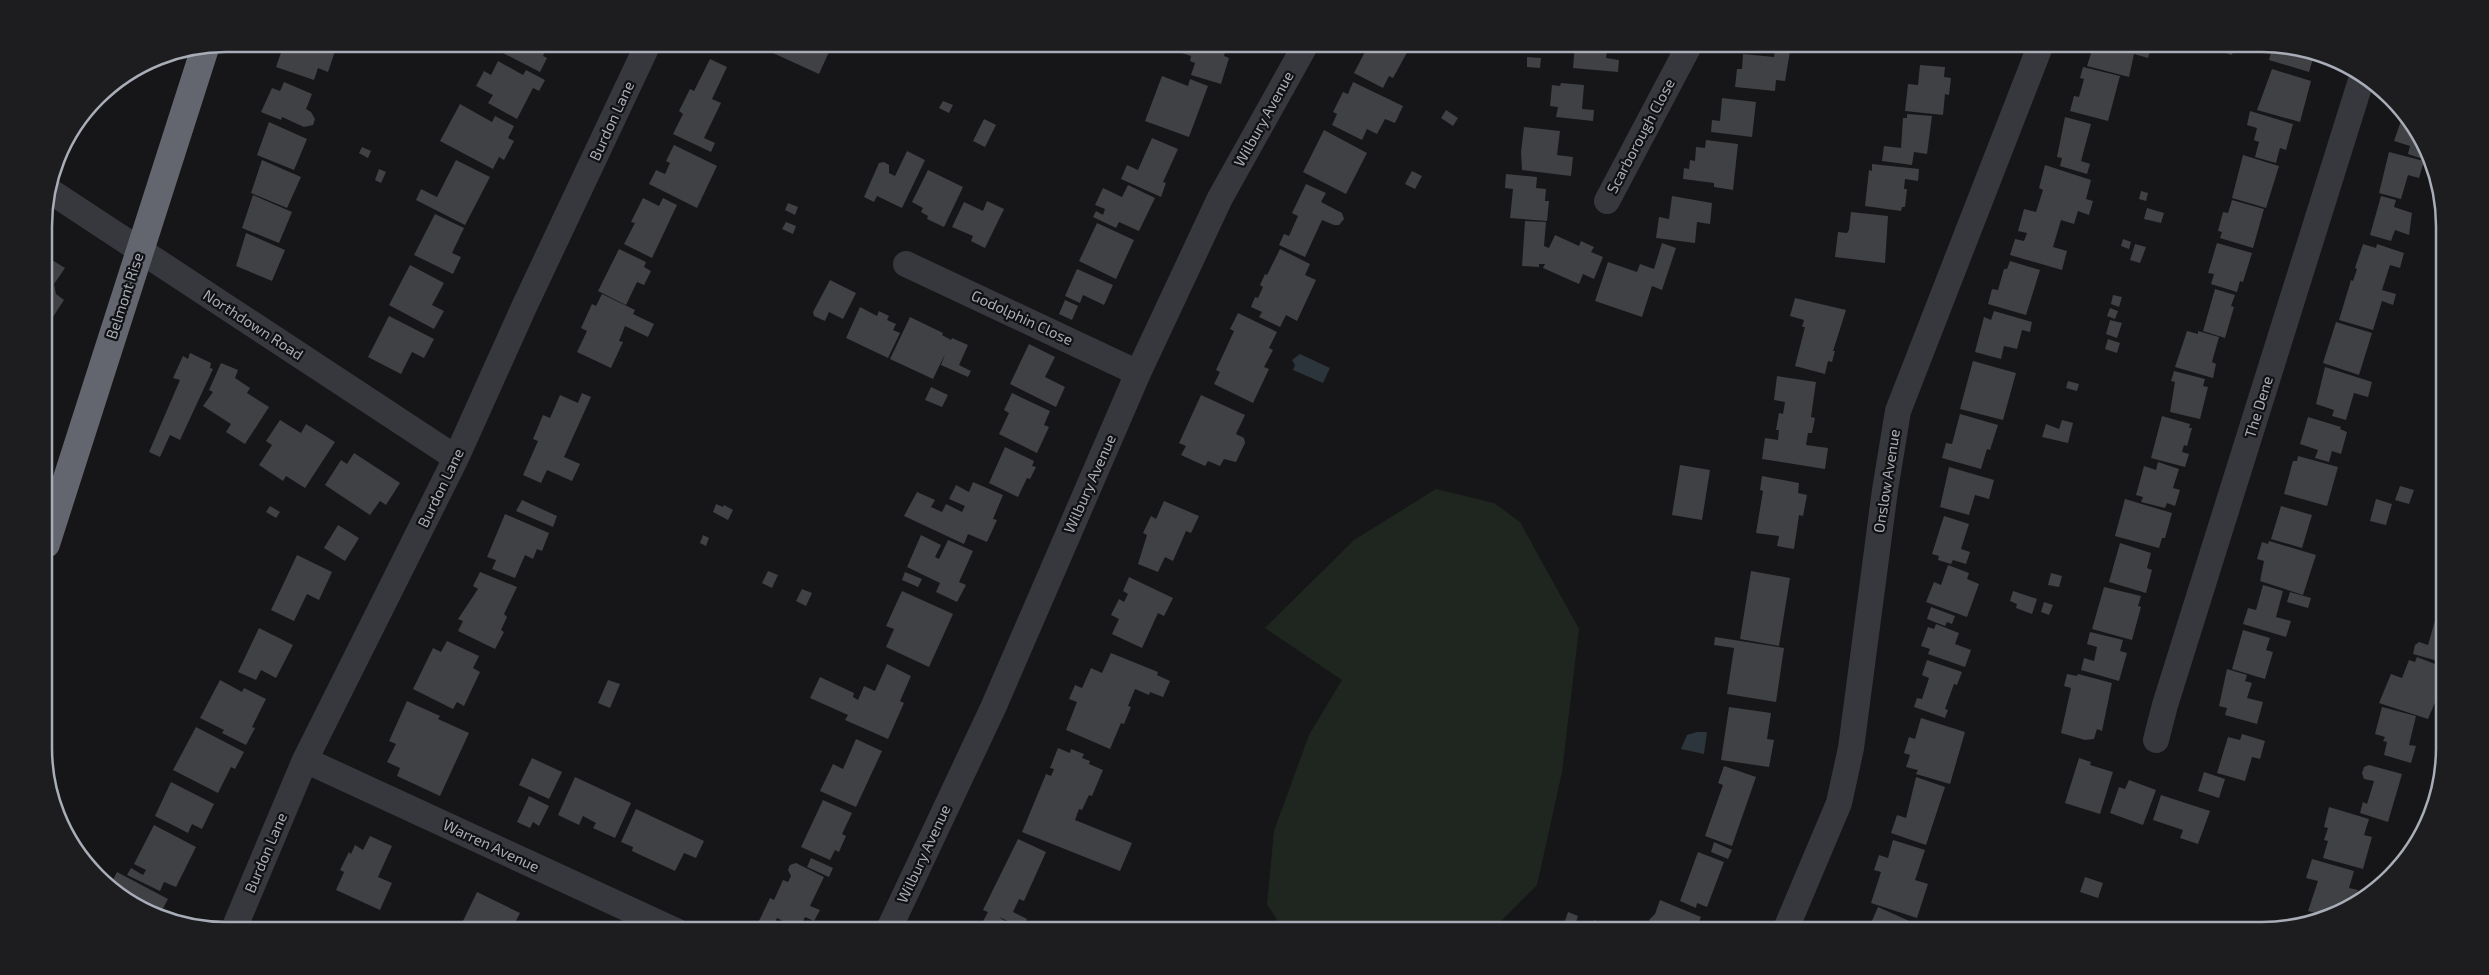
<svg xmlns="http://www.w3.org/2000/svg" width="2489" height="975" font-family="'Exo 2',sans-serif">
  <rect width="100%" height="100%" fill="#161618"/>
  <path fill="#1e261f" d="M1436,489L1494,503L1520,522L1579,629L1562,772L1537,885L1491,931H1284L1267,904L1274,831L1309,735L1342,680L1265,628L1354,540Z"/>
  <path fill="#2c353c" d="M1300,354L1330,368L1323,383L1293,370L1295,365L1292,360Z
    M1697,732H1707L1704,754L1681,749L1687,735Z
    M1594,920L1616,929L1620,926L1623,931H1589Z"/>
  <path fill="#404145" d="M284,44L295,47L296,44H322L336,48L328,72L318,68L314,80L276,67Z
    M331,44H345L343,48Z
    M503,44H558L556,48L549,44L543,56L547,58L540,72L499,51Z
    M753,44H812L829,52L819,74Z
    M1175,44H1213L1226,48L1224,56L1229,58L1221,84L1191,75L1195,63L1190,61L1191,56L1173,50Z
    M1225,44H1241L1240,49Z
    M1369,44H1404L1410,47L1393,78L1389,76L1383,88L1354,73Z
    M1575,44H1608L1606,58L1619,60L1618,72L1573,68Z
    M2100,44H2152L2148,58L2134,54L2129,77L2087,66L2092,50L2098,52Z
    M2209,44H2234L2235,45L2232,55L2208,48Z
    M2273,45L2315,52L2309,72L2269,60Z
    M1775,49L1790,51L1785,81L1776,80L1775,91L1735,87L1737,69H1742L1743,54L1774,57Z
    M1527,57L1541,58L1540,68L1527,67Z
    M710,59L727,67L712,99L721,103L704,138L715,143L711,152L673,134L683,114L679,111L690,89L694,91Z
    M498,61L523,75L526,70L545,80L539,91L533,88L517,119L488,103L493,95L476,86L484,71L491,75Z
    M1920,65L1945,67L1944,77L1951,78L1949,95L1945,94L1943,115L1905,111L1908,84L1918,85Z
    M2083,67L2120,76L2108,121L2070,111L2074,96L2079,97L2084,79L2080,78Z
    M2272,69L2311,81L2300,122L2257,110Z
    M1162,76L1188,86L1190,79L1208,86L1189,137L1145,121Z
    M284,82L312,94L306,109L311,112L315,119L313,125L304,127L282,117L281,120L261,112L272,88L280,91Z
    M1353,82L1403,106L1395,123L1385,119L1377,134L1367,129L1362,140L1332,125L1337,114L1333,112L1343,92L1348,94Z
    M1561,83L1584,85L1582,109L1594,110L1593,121L1556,117L1558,107L1550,106L1552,85L1560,86Z
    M1722,98L1756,102L1752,137L1711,132L1712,120L1720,121Z
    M943,101L953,105L949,113L939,108Z
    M460,104L492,122L495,116L514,126L508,138L514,141L504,160L499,157L493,169L440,141Z
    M1446,110L1458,118L1453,126L1441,118Z
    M2250,111L2293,124L2286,150L2280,148L2276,163L2255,157L2259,142L2254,140L2257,128L2247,125Z
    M2404,112L2407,115L2419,142L2417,147L2421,148L2426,160L2408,154L2410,146L2394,141Z
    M1907,114L1932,116L1927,154L1914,152L1912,165L1882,161L1884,146L1901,148L1903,118H1907Z
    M2065,117L2091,124L2081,161L2090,164L2087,174L2060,166L2062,158L2057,157Z
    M984,119L996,125L985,147L973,141Z
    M269,122L307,139L294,170L257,155Z
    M1524,127L1560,131L1557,155L1573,157L1571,176L1522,170L1521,152Z
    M1324,130L1367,153L1346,194L1303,172Z
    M1152,138L1178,149L1163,182L1166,183L1161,197L1121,179L1127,165L1138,170Z
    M1706,140L1738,144L1733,190L1714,187V183L1683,179L1684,168L1689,169L1690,160L1695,161L1696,147L1705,148Z
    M674,145L717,166L697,208L649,184L656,170L665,174L670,163L666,161Z
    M362,147L371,151L368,158L359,153Z
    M907,151L925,160L902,208L877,196L874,202L864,197L879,163L884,162L889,165V173L895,176Z
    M2389,152L2424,161L2419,178L2408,175L2401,199L2379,193Z
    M2243,155L2279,166L2266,208L2232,198Z
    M262,160L301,177L287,208L251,193Z
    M456,160L490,177L465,225L416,200L421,189L437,197Z
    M1872,164L1919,169L1918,181L1905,179L1904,189H1907L1905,207H1902L1901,211L1865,206L1869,170L1872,171Z
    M2045,165L2091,180L2086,199L2093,201L2089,215L2078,211L2074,224L2061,220L2053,247L2067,251L2062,270L2010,255L2015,239L2024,241L2027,233L2018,231L2024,209L2036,212L2043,190L2039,188Z
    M379,169L386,172L381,183L375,180Z
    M928,170L963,187L944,227L927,219L928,216L921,212L923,208L912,202Z
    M1412,171L1422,176L1415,189L1405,184Z
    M1506,174L1537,177L1536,188L1546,189L1545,201H1549L1547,221L1510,218L1513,189L1505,188Z
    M1306,184L1326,193L1321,202L1342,213L1344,219L1339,225H1334L1322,220L1305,257L1279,245L1284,234L1289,236L1298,216L1292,213Z
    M1128,185L1155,198L1139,231L1119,222L1116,228L1093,217L1096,211L1103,215L1105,209L1095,205L1103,188L1122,197Z
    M2141,191L2148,193L2146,201L2139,199Z
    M253,195L292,212L279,243L242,228Z
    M1672,196L1712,203L1710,224L1697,222L1695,243L1656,238L1659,217L1669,219Z
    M2381,196L2396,200L2394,207L2412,213L2409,235L2395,230L2391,241L2370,235Z
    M643,198L659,206L663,198L677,205L652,258L624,244L635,223L631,222Z
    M2232,200L2264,209L2253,248L2220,238L2222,232L2218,231L2223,212L2228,213Z
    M987,201L1004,209L985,248L971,241L973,236L952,227L964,202L983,211Z
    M788,203L798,207L795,215L785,210Z
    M2147,208L2164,213L2161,223L2144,219Z
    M1851,212L1888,216L1885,263L1835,257L1838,232L1847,233L1849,230Z
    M435,214L464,228L452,253L461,257L453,274L414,255Z
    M1525,221L1546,222L1544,246L1549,248L1555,235L1579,246L1581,241L1594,247L1591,252L1603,257L1594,279L1583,274L1579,284L1543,268L1545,264H1539V267L1522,266Z
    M786,222L796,226L793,234L782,229Z
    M1097,223L1134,240L1116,279L1079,261Z
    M246,233L285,250L272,281L236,266Z
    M2123,239L2131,242L2129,249L2121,246Z
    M1662,243L1676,248L1662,290L1652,286L1642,317L1595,301L1608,262L1637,272L1640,264L1654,269Z
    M2217,243L2252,253L2243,282L2240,281L2237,292L2211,284L2214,274L2208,273Z
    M2135,244L2146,247L2140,263L2130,260Z
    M2363,244L2376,248L2377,244L2404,253L2400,268L2390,265L2382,290L2396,294L2393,305L2382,301L2373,330L2339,320L2351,280L2353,281L2357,269L2355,268Z
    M619,249L646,262L644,267L651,271L644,285L637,282L626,305L598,291Z
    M1280,249L1310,264L1305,275L1316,280L1297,321L1286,315L1280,327L1259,317L1262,312L1251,307L1255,297L1258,298L1263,287L1260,285L1265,274L1267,275Z
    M44,255L65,268L54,284L56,294L64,300L49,323L45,320Z
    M2010,261L2040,270L2026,315L1988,304L1992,289L1998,290L2004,269H2007Z
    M410,265L444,283L432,305L444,311L434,329L389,305Z
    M1077,269L1113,285L1104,305L1083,295L1080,303L1065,296Z
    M830,280L856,293L843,319L829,312L825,321L814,316L813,312Z
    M2215,289L2235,295L2231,306L2234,307L2225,338L2203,331Z
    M602,294L635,310L633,314L654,324L648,337L625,326L619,341L623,342L611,368L577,352L587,331L581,328L592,304L596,306Z
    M2113,295L2122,297L2119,307L2111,304Z
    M1795,298L1846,310L1833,351H1835L1832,362L1828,361L1825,374L1795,366L1805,327H1802L1804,320L1790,316Z
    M1065,300L1078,306L1072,320L1059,314Z
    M860,307L877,316L879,311L889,316L887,320L896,324L893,330L900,333L888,358L846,338Z
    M2110,308L2118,311L2115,319L2107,316Z
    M1994,311L2032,322L2030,332L2022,330L2017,349L2004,346L2001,359L1975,352L1984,317L1991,320Z
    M1238,313L1277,332L1269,348L1273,350L1264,367L1269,369L1253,403L1214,384L1220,372L1216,370L1234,331L1230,329Z
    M389,316L434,339L424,358L412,352L401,374L368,357Z
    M910,317L943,333L942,335L951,340L952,338L968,345L959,365L971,371L968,377L941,365L945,354L933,379L890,359Z
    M2110,320L2122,323L2117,338L2106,334Z
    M2336,322L2372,333L2359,375L2323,363Z
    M2187,331L2198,334V331L2219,337L2212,362L2216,364L2213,378L2175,367Z
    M2108,339L2120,343L2117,353L2105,349Z
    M1029,344L1055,357L1045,377L1065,387L1056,407L1010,384Z
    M190,353L211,363L210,368L213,369L180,440L170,435L160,457L149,452L180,380L173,378L183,356L188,359Z
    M1973,361L2016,373L2003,420L1960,409Z
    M221,363L238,370L235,378L250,388L247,393L269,407L245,444L226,432L231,424L203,406L213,392L209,390Z
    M2325,367L2372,382L2368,397L2354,393L2346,420L2332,416L2334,410L2316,404Z
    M2174,371L2205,379L2203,386L2208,387L2200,419L2170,412L2175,382L2171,381Z
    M1777,376L1816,382L1811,417L1815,418L1812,433H1808L1806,445L1828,448L1825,469L1762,459L1765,438L1778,440L1779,430H1776L1779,413L1783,414L1785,402L1774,400Z
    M2068,381L2079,384L2077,391L2066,388Z
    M931,387L948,395L942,407L925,400Z
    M582,393L591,397L564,457L580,464L572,481L547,470L541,483L523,475L538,441L533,439L543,415L550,418L560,395L578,403Z
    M1012,393L1050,411L1044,425L1049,427L1037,453L999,434L1009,413L1004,410Z
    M1201,395L1245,415L1236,434L1244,438L1245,443L1236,462L1224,459L1220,466L1208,461L1205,466L1181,455L1186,446L1179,443Z
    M1960,414L1998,425L1990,450L1987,449L1981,469L1942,458L1946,443L1952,444Z
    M2162,416L2190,424L2189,428H2192L2187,446L2184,445L2182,452L2189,454L2185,467L2151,458Z
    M2308,417L2341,427L2340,429L2347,432L2341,454L2332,451L2329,462L2315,458L2318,450L2300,444Z
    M280,420L301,433L306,424L335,442L305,488L286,476L283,481L259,465L272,445L266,441Z
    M2062,420L2073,423L2068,443L2042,437L2046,424L2059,429Z
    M1005,447L1034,461L1032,466L1036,467L1030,479L1027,478L1018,497L989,483Z
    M354,453L400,483L386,505L380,501L370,515L325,485L341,460L347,464Z
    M2298,456L2338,467L2327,506L2284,494L2293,461H2297Z
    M2158,462L2179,469L2173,488L2180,490L2175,506L2167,503L2165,508L2141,502L2143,497L2136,495L2144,466L2156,470Z
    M1680,465L1710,470L1702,520L1672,515Z
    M1949,467L1994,480L1989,499L1975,495L1969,515L1940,507Z
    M1762,476L1799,483L1798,493L1807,495L1803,516L1799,515L1794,549L1777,546L1779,536L1756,533L1763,491L1760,490Z
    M973,482L1003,495L993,519L997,520L987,542L968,534L964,544L904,516L917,492L935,500L931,507L942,512L946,504L962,512L965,506L949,499L956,485L969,492Z
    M2400,486L2414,490L2409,504L2395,500Z
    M2125,499L2172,513L2165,538H2162L2159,548L2115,536Z
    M2376,499L2392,504L2386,525L2370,521Z
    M522,500L557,516L553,527L516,511Z
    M1164,501L1199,516L1191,533L1186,531L1173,561L1165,557L1158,572L1138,564L1147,535L1143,533L1151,516L1156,519Z
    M716,504L723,507L724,505L733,510L728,520L713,512Z
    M270,506L280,512L276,518L266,512Z
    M2281,506L2312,515L2302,548L2271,539Z
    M505,514L549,533L542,551L537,549L533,559L525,555L515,578L492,569L496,560L487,557Z
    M1944,516L1969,524L1961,549L1970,552L1966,564L1953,560L1951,564L1938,560L1939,556L1932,554Z
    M338,525L359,538L345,561L324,548Z
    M703,535L709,538L706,546L700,543Z
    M921,535L941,545L935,557L939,559L948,540L973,551L959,582L966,585L957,602L936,592L940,583L907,567Z
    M2269,541L2316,555L2303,595L2260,581L2264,561L2257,559L2262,542L2268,544Z
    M2120,543L2151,553L2147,568L2152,570L2146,593L2109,582Z
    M297,555L332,572L319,600L307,594L294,621L271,610Z
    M2439,557L2445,559V572L2436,569Z
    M1948,565L1969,573L1967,579L1979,584L1967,617L1926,602L1934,582L1941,585Z
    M768,571L778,575L772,588L762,583Z
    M1751,571L1790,578L1779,646L1740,639Z
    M480,572L517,587L504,614L507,617L501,630L504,632L495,649L458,631L463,621L458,619L478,589L473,586Z
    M905,572L922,579L918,587L902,580Z
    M2051,573L2062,576L2059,587L2048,585Z
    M1129,577L1173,598L1164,616L1158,613L1142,648L1112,634L1119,619L1111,615L1119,599L1124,602L1128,594L1123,591Z
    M2444,579H2445V602L2438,600Z
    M2263,585L2283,591L2276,617L2291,621L2286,637L2243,624L2248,608L2256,610Z
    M2104,587L2141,596L2138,606L2141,607L2132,640L2092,629Z
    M802,589L812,593L806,606L796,601Z
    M902,591L953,614L929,667L886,647L894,629L886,626Z
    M2013,591L2037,599L2032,614L2016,608L2017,604L2010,601Z
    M2290,592L2311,598L2308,608L2287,602Z
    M2044,602L2053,605L2049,615L2041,612Z
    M1931,607L1955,616L1952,624L1947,622L1945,626L1927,619Z
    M2438,610L2445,612V663L2413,654L2415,645L2419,642L2428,645Z
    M1936,624L1959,633L1955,644L1971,650L1965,667L1928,654L1930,649L1921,646L1928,627L1934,629Z
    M259,628L293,645L276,678L261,670L256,680L238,672Z
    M2243,630L2270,638L2266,650L2273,652L2265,679L2232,669Z
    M2090,632L2123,640L2120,651L2127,653L2119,681L2081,670L2084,658L2094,661L2097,647L2087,644Z
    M1715,637L1784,648L1776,702L1727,694L1734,648L1714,645Z
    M447,641L479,656L473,668L480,672L464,706L457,702L453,709L413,689L433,648L441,652Z
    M1111,653L1158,672L1157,675L1170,681L1163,697L1150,692L1149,695L1135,689L1128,706L1131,707L1124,724L1121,723L1110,749L1066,730L1077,702L1069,699L1075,685L1082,688L1091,668L1102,673Z
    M2417,657L2445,668V679L2428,719L2379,703L2391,674L2402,678L2409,660L2415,662Z
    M1927,660L1962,672L1957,685L1954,684L1945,709L1948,710L1945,718L1914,707L1917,698L1922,699L1929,678L1922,675Z
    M887,664L911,676L900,701L904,703L888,739L845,720L848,715L810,698L820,677L854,693L853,697L858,700L864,686L875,691Z
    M2227,669L2247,675L2245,681L2252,683L2247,698L2263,702L2257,724L2225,715L2227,708L2219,706Z
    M2067,674L2077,676L2078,674L2112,683L2102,731L2097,729L2094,739L2085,740L2061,733L2071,688L2064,686Z
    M220,680L242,692L244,688L266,699L252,727L255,728L246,745L222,733L224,730L200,718Z
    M608,680L620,684L610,708L598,703Z
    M407,701L440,716L438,719L469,733L440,796L397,776L400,768L387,762L396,744L389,741Z
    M1729,707L1771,713L1767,739L1774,740L1769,767L1721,760Z
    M2382,707L2416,716L2409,745L2416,746L2411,763L2384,755L2387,742L2383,741L2385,737L2375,734Z
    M1921,718L1965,732L1950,784L1916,774L1918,770L1906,767L1910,755L1904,753L1909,737L1915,739Z
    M196,727L244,752L235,769L231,767L218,793L173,770Z
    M2242,734L2265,741L2260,759L2252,757L2245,781L2217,773L2228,737L2240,740Z
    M856,739L882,751L856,807L820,791L833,764L843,769Z
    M1058,748L1070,753L1071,749L1084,754L1082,758L1090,761L1089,764L1103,770L1092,796L1089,795L1082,810L1079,809L1075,820L1132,843L1120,871L1022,832L1046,774L1051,776L1054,769L1050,768Z
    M532,758L562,772L549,799L519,785Z
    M2079,758L2091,762L2090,765L2113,772L2100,814L2065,803Z
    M2369,765L2402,774L2388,822L2360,813L2363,802L2367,804L2374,781L2364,779L2362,773L2364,767Z
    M1724,766L1756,777L1732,846L1705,836L1723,785L1718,783Z
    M2204,772L2225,779L2219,798L2198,791Z
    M575,777L631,803L615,838L593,828L596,823L583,816L579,825L558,815Z
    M1916,777L1945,787L1926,845L1891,833L1897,815L1906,818Z
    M2129,780L2156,790L2143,825L2110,813L2119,787L2125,789Z
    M171,782L214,804L202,829L192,824L188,833L155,816Z
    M2161,795L2210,811L2198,844L2180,838L2183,830L2153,820Z
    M529,796L549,806L539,826L533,822L530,828L517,822Z
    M823,800L852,813L842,834L846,836L839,852L835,850L830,860L801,847Z
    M2329,807L2369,819L2364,835L2372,837L2363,869L2323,858L2328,841L2324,840L2328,828L2324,827Z
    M636,809L704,841L696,858L684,853L675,871L632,851L633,847L621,842Z
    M154,825L196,847L176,887L164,882L160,891L127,875L131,868L143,875L146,870L134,864Z
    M370,836L392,846L378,877L392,883L380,910L336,890L344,872L340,870L349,852L351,854L355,845L363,850Z
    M1018,839L1046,852L1024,901L1019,899L1013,912L1027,919L1023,928L999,917L1006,922L1005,925L1018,931H978L988,912L983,910Z
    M1893,840L1925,850L1915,880L1928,884L1917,918L1871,903L1881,872L1874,870L1879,855L1888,858Z
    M1714,842L1732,850L1728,859L1711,852Z
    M1698,852L1724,862L1707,907L1697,903L1696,908L1680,901Z
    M811,858L833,868L829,877L807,867Z
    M2312,859L2354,871L2349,888L2358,890L2354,904L2330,917L2308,911L2318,881L2306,878Z
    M796,863L824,877L810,906L820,910L814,921L805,917L800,928L807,931H783L787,923L777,918L771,931L757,925L770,898L774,900L783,880L788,882L791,876L788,870L790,865Z
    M117,872L168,899L159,916L111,884Z
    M2085,877L2103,883L2098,898L2080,892Z
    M477,892L520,913L511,931H480L462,923Z
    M1660,900L1701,917L1695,931H1659L1651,926L1649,920L1655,914Z
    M1878,907L1916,924L1912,931L1868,930Z
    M1568,912L1578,916L1575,925L1565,921Z
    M527,924L541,931H523Z"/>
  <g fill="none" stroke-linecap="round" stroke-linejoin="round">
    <path stroke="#37383d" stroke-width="26" d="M50,191L456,458
      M1607,201L1690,44
      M906,264L1138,373
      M2156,740L2165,705L2363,74
      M305,760L676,931
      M233,931L305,760L456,458L524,307L648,44
      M888,931L993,708L1138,373L1220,198L1306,44
      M1785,931L1839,803L1851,748L1885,490L1898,411L2041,44"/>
    <path stroke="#63666e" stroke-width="28" d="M46,544L205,48"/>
  </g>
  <g text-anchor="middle" stroke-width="4.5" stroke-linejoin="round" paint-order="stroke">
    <g font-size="15" fill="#a8adb8" stroke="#111113">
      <text transform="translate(1264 119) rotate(-61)" y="5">Wilbury Avenue</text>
      <text transform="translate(612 121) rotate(-65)" y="5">Burdon Lane</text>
      <text transform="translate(1641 136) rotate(-62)" y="5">Scarborough Close</text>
      <text transform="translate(125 296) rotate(-72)" y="5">Belmont Rise</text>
      <text transform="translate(1022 318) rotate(25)" y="5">Godolphin Close</text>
      <text transform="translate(253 325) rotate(33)" y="5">Northdown Road</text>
      <text transform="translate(2259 407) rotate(-73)" y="5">The Dene</text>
      <text transform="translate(1887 481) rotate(-81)" y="5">Onslow Avenue</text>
      <text transform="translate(1090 484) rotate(-66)" y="5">Wilbury Avenue</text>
      <text transform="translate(441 488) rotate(-64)" y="5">Burdon Lane</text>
      <text transform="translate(491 846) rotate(25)" y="5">Warren Avenue</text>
      <text transform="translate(266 853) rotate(-67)" y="5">Burdon Lane</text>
      <text transform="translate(924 854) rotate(-65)" y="5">Wilbury Avenue</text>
    </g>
  </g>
  <path d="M0 0H2489V975H0ZM226 52H2262A174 174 0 0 1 2436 226V748A174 174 0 0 1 2262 922H226A174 174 0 0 1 52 748V226A174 174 0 0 1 226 52Z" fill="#1d1d20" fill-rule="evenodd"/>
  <path fill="none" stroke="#a8adb8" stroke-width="2.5" d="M226 52H2262A174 174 0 0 1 2436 226V748A174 174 0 0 1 2262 922H226A174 174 0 0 1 52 748V226A174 174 0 0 1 226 52Z"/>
</svg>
